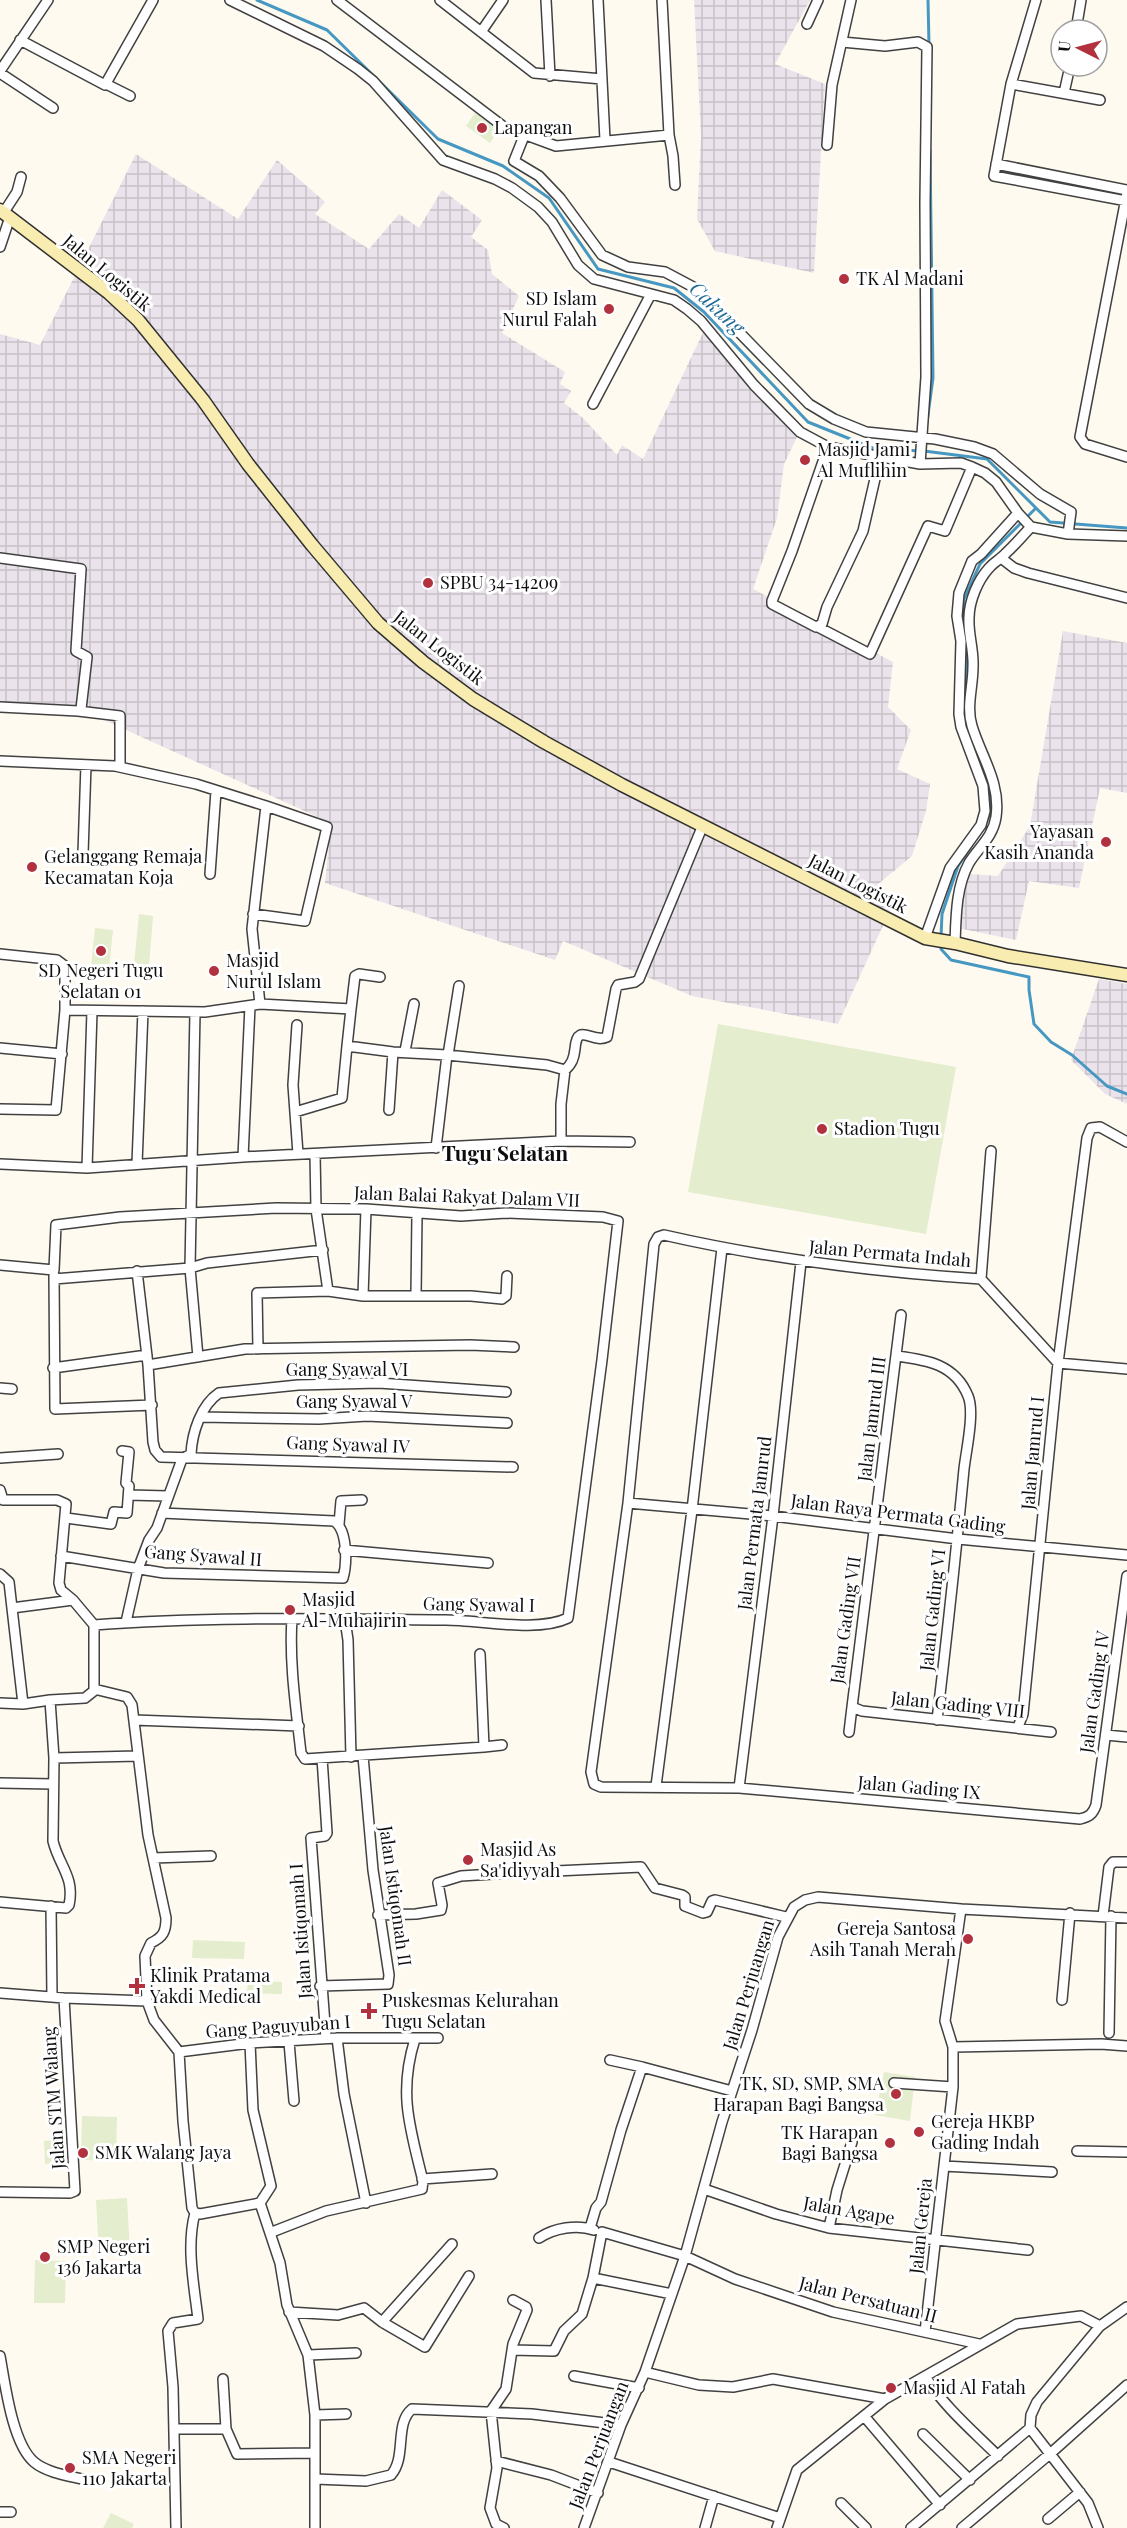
<svg xmlns="http://www.w3.org/2000/svg" width="1127" height="2528" font-family="'Playfair Display',serif">
  <defs>
    <pattern id="industrial-grid" width="8" height="8" patternUnits="userSpaceOnUse" patternTransform="scale(1.5)"><rect width="8" height="8" fill="#eae3eb"/><path d="M0 4h8M4 0v8" fill="none" stroke="#c8c2c8"/></pattern>
  </defs>
  <rect width="100%" height="100%" fill="#fefaf0"/>
  <path fill="url(#industrial-grid)" d="M694,0H810L775,64L825,84L814,273L715,251L697,219L701,136Z
    M136,154L238,219L277,160L325,202L315,214L369,249L399,214L419,228L442,190L482,220L471,237L488,250L492,274L519,296L502,333L565,372L560,384L571,391L564,403L583,418L617,455L622,445L643,459L707,324L800,431L784,464L777,518L753,589L893,662L888,707L911,730L897,769L930,784L926,811L912,856L865,895L891,908L838,1024L692,996L563,941L555,960L325,883L331,823L82,710L0,706V334L40,345Z
    M1063,631L1127,643V793L1100,788L1079,888L1029,881L1016,940L958,928L969,874L998,876L1030,826Z
    M1099,979L1127,984V1104L1105,1094L1071,1060Z"/>
  <path fill="#e4edcd" d="M475,113L499,130L490,143L466,126Z
    M139,914L153,916L149,966L134,965Z
    M95,928L113,930L108,978L90,976Z
    M718,1024L956,1067L926,1234L688,1192Z
    M193,1940L245,1942L244,1959L192,1958Z
    M248,1980L282,1982V1994L247,1993Z
    M884,2072L915,2077L910,2121L875,2115Z
    M82,2116L117,2117L116,2161L81,2160Z
    M65,2139L66,2162L45,2164L44,2141Z
    M127,2198L130,2252L99,2254L96,2200Z
    M35,2260L66,2261L65,2303H34Z
    M111,2513L134,2524L132,2528H103Z"/>
  <g fill="none" stroke-linecap="round" stroke-linejoin="round">
    <path stroke="#4698c2" stroke-width="3" d="M257,0L327,30L438,139L503,166L549,198L598,269L674,288L704,312L808,422L875,449L924,451L987,459L1050,522L1127,528
      M928,0L929,45
      M927,422L933,378L930,150
      M963,630L964,599L980,564L1036,508
      M965,645L967,664L964,721L989,788L990,813L986,822
      M941,937L942,914L958,866L982,830
      M941,943V949L951,960L1029,977V990L1034,1024L1051,1042L1072,1055L1107,1086L1127,1094"/>
    <defs>
      <path id="street" d="M230,0L324,46L358,69L373,81L443,160L495,179L512,188L538,207L552,222L578,265L594,279L674,300L687,309L701,321L754,385L800,432L828,447L920,464L961,463L972,467L985,473L996,482L1018,513L1031,527L1068,534L1127,536
        M337,0L504,127L556,146L669,135
        M440,0L534,73L602,79
        M546,0L550,76
        M598,0L605,140
        M662,0L669,135L673,156L675,185
        M1036,0L1011,84L994,176L1127,201
        M807,24L818,0
        M1076,30L1081,0
        M481,32L503,0
        M20,40L105,85L153,0
        M842,42L885,46L918,42L927,47L925,202L926,377L920,464
        M0,71L48,0
        M0,73L53,108
        M106,84L130,96
        M1011,84L1100,100
        M1064,93L1070,66
        M524,136L514,161L539,176L560,198L602,255L628,267L665,272L697,289L809,404L834,419L866,432L935,439L974,447L993,454L1040,494L1071,512L1068,534
        M827,145L832,85L851,0
        M996,164L1127,190
        M1127,193L1080,437L1085,444L1127,457
        M4,212L17,192L21,177
        M0,247L10,217
        M593,404L651,294
        M828,447L792,551L772,601V604L816,627L822,624L827,607L863,531L880,457
        M0,558L81,569L76,651L87,657L81,709L78,711L0,707
        M1001,558L1014,568L1028,573L1127,598
        M818,627L870,654L928,526L945,531L972,467
        M78,711L120,716V767
        M0,761L115,766L196,784L266,806L252,929L260,1004L205,1012L65,1010V966L57,960L0,954
        M83,853L86,765
        M210,874L216,791
        M253,914L305,921L327,827L266,806
        M925,938L950,868L981,825L985,811L983,786L961,727L959,714L961,641L957,616L959,593L972,561L981,554L1018,513
        M955,943C956,916 956,887 969,863C979,847 993,837 996,817C1001,783 981,756 972,726C966,707 973,687 973,667C974,650 968,634 969,618C969,601 978,580 989,568C994,562 1001,559 1006,553C1015,545 1023,535 1031,527
        M260,1004L351,1009L347,1046L393,1052L447,1055L436,1148
        M351,1009L355,976L359,974L380,977
        M195,1012L190,1268L198,1357
        M297,1025L293,1085L298,1154
        M0,1048L62,1054
        M405,1051L414,1004
        M447,1055L547,1065L565,1070L561,1104V1141
        M448,1055L459,986
        M565,1070C572,1064 574,1058 575,1049C577,1021 592,1044 607,1037L616,989L618,985L635,982L639,979L703,825
        M0,1109L56,1110L65,1010
        M389,1110L393,1052
        M295,1112L342,1098L347,1046
        M315,1154L316,1209L328,1291
        M243,1157L250,1006
        M0,1164L87,1168L243,1157L561,1141L630,1142
        M137,1164L143,1011
        M87,1168L92,1011
        M0,1265L54,1270L56,1225L120,1217L276,1208L366,1209L461,1216L506,1213L603,1217L618,1221L602,1360L568,1618C537,1633 480,1620 446,1620C329,1619 211,1616 94,1625
        M137,1271L148,1365L153,1442L155,1450L161,1457L513,1467
        M54,1275L55,1409L152,1405
        M54,1279L190,1268L207,1263L323,1250
        M981,1279L991,1151
        M416,1295L417,1214
        M363,1296L366,1209
        M901,1315L852,1707L862,1711L1051,1732
        M258,1349L257,1293L328,1291L363,1296H471L502,1299L506,1296L507,1276
        M897,1356C927,1360 955,1364 968,1396C975,1412 966,1451 964,1469C956,1553 947,1636 937,1720
        M148,1365L245,1349L470,1345L514,1347
        M53,1368L147,1355
        M1127,1369L1058,1363L981,1279C874,1272 769,1259 664,1235L658,1237L654,1244L628,1503L591,1772L594,1784L601,1787L739,1788L1080,1819C1089,1817 1093,1814 1096,1805L1127,1576
        M0,1388L12,1389
        M201,1417L319,1419L367,1416L507,1423
        M0,1458L58,1454
        M0,1490L3,1500H57L66,1504L59,1583L61,1590L73,1600L94,1625V1689L127,1697L132,1705L148,1835L166,1918C166,1932 163,1937 151,1943L145,1956L147,2001L154,2020L179,2052L183,2121L192,2208L195,2213L200,2214L260,2203
        M129,1495L167,1496
        M628,1503L773,1516L958,1539L1127,1555
        M66,1518L111,1524L114,1512L127,1513L129,1486L126,1483L129,1452L122,1451
        M339,1524L341,1501L362,1500
        M344,1550L488,1563
        M61,1556L164,1573L343,1578C347,1564 348,1530 334,1521L162,1513
        M0,1574L9,1582L23,1704
        M12,1608L73,1600
        M292,1618C289,1663 296,1708 301,1753L305,1759L484,1747L480,1654
        M345,1620L348,1640L351,1757
        M126,1622L138,1569L149,1540L157,1528L182,1459L191,1454C192,1433 201,1405 219,1393L298,1385L379,1383L506,1392
        M50,1700L85,1698L95,1690
        M0,1703L23,1704L50,1700L54,1758L53,1841C59,1866 75,1877 69,1905L66,1908L0,1902
        M134,1720L299,1726
        M1018,1727L1023,1714L1058,1363L1087,1138L1091,1128L1100,1127L1127,1142
        M849,1732L852,1707
        M1106,1735L1127,1737
        M484,1747L502,1745
        M54,1758L138,1756
        M322,1758L327,1833L325,1836L311,1838L326,2038
        M0,1783L53,1784
        M656,1786L692,1510L722,1248
        M739,1788L773,1516L801,1262
        M153,1858L211,1856
        M51,1906L52,1997
        M378,1915L416,1914L441,1910L442,1905L438,1883L461,1876L493,1874L641,1867L655,1888L682,1895L685,1897V1906L703,1913L707,1912L712,1901L715,1900L786,1917
        M1103,1916L1109,1867L1113,1862H1127
        M320,1986L388,1984L389,1975L373,1870L363,1756
        M0,1993L64,1998L147,2001
        M1062,2000L1070,1913
        M1109,2033L1111,1916
        M337,2038L344,2094L366,2203
        M289,2042L294,2101
        M250,2043L253,2110L271,2186L260,2203
        M953,2047L1101,2044L1127,2046
        M179,2052L250,2043L337,2038H438
        M610,2060L642,2067
        M894,2083L953,2087
        M1077,2151L1127,2152
        M944,2166L1052,2172
        M422,2179L492,2174
        M704,2189L776,2214L829,2228L1028,2250
        M0,2192L70,2193L75,2191L64,1998
        M260,2203L280,2263L287,2305L308,2355L315,2415V2528
        M590,2228L596,2208L601,2202L621,2130L642,2067L732,2091
        M829,2228L837,2190L852,2142
        M272,2232L326,2211L422,2189L423,2181C410,2128 398,2093 415,2039
        M539,2238C554,2228 577,2224 594,2230
        M593,2278L602,2232L685,2256L735,2279L833,2312L979,2344
        M289,2312L338,2315L364,2308L382,2322L425,2347L469,2276
        M382,2322L452,2244
        M925,2332L953,2087V2047L945,2021L961,1909
        M512,2350L554,2351L564,2331L582,2314L593,2278L672,2294
        M308,2355L356,2353
        M0,2356C5,2383 12,2443 34,2462C47,2473 70,2476 86,2480
        M645,2372L699,2385L733,2387L773,2379L885,2399
        M574,2376L639,2388
        M925,2376C944,2407 973,2431 998,2456
        M223,2379L226,2429L237,2454L315,2453
        M315,2415L346,2414
        M864,2416L940,2505
        M174,2429H226
        M923,2434L970,2480
        M496,2461L551,2475L598,2493
        M609,2462L780,2518
        M315,2479L366,2481L391,2475C407,2457 394,2424 412,2409L532,2414L621,2425
        M841,2503L866,2528
        M0,2512H11
        M1048,2519L1080,2492
        M176,2528L173,2387L168,2331L173,2323L198,2319C194,2285 186,2246 195,2213
        M504,2528L496,2524L490,2508L497,2468L491,2411L506,2389L513,2344L527,2310L526,2307L513,2300
        M584,2528L621,2425L645,2372L685,2256L722,2122L752,2030L778,1937L794,1907L805,1900L818,1897L961,1909L1127,1918
        M705,2528L714,2496
        M777,2528L797,2470L885,2399L1017,2324L1081,2316L1100,2326
        M911,2528L1030,2428
        M962,2528L1051,2453L1127,2385
        M1098,2528L1088,2503L1030,2428L1031,2415L1037,2402L1100,2326L1127,2307"/>
      <path id="secondary" d="M0,210L109,293L138,320L203,400L248,464L312,545L378,623L423,662L473,699L544,742L622,785L925,938L955,943L1008,956L1127,975"/>
    </defs>
    <use href="#street" stroke="#414141" stroke-width="12"/>
    <use href="#secondary" stroke="#303030" stroke-width="15"/>
    <use href="#street" stroke="#fff" stroke-width="9"/>
    <use href="#secondary" stroke="#f8ecb0" stroke-width="12"/>
  </g>
  <g fill="#b2313f" stroke="#fff" stroke-width="2">
    <circle cx="482" cy="128" r="6"/>
    <circle cx="844" cy="279" r="6"/>
    <circle cx="609" cy="309" r="6"/>
    <circle cx="805" cy="460" r="6"/>
    <circle cx="428" cy="583" r="6"/>
    <circle cx="1106" cy="842" r="6"/>
    <circle cx="32" cy="867" r="6"/>
    <circle cx="101" cy="951" r="6"/>
    <circle cx="214" cy="971" r="6"/>
    <circle cx="822" cy="1129" r="6"/>
    <circle cx="290" cy="1610" r="6"/>
    <circle cx="468" cy="1860" r="6"/>
    <circle cx="968" cy="1939" r="6"/>
    <path d="M134 1977h6v6h6v6h-6v6h-6v-6h-6v-6h6z"/>
    <path d="M366 2002h6v6h6v6h-6v6h-6v-6h-6v-6h6z"/>
    <circle cx="896" cy="2094" r="6"/>
    <circle cx="919" cy="2132" r="6"/>
    <circle cx="890" cy="2143" r="6"/>
    <circle cx="83" cy="2153" r="6"/>
    <circle cx="45" cy="2257" r="6"/>
    <circle cx="891" cy="2388" r="6"/>
    <circle cx="70" cy="2468" r="6"/>
  </g>
  <g text-anchor="middle" stroke-width="6" stroke-linejoin="round" paint-order="stroke">
    <g font-size="18" fill="#0e0e0e" stroke="#fff" text-anchor="start">
      <text x="494" y="134">Lapangan</text>
      <text x="856" y="285">TK Al Madani</text>
      <text x="597" y="305" text-anchor="end">SD Islam<tspan x="597" dy="21">Nurul Falah</tspan></text>
      <text x="817" y="456">Masjid Jami<tspan x="817" dy="21">Al Muflihin</tspan></text>
      <text x="440" y="589">SPBU 34-14209</text>
      <text x="1094" y="838" text-anchor="end">Yayasan<tspan x="1094" dy="21">Kasih Ananda</tspan></text>
      <text x="44" y="863">Gelanggang Remaja<tspan x="44" dy="21">Kecamatan Koja</tspan></text>
      <text x="226" y="967">Masjid<tspan x="226" dy="21">Nurul Islam</tspan></text>
      <text x="101" y="977" text-anchor="middle">SD Negeri Tugu<tspan x="101" dy="21">Selatan 01</tspan></text>
      <text x="834" y="1135">Stadion Tugu</text>
      <text x="302" y="1606">Masjid<tspan x="302" dy="21">Al-Muhajirin</tspan></text>
      <text x="480" y="1856">Masjid As<tspan x="480" dy="21">Sa'idiyyah</tspan></text>
      <text x="956" y="1935" text-anchor="end">Gereja Santosa<tspan x="956" dy="21">Asih Tanah Merah</tspan></text>
      <text x="150" y="1982">Klinik Pratama<tspan x="150" dy="21">Yakdi Medical</tspan></text>
      <text x="382" y="2007">Puskesmas Kelurahan<tspan x="382" dy="21">Tugu Selatan</tspan></text>
      <text x="884" y="2090" text-anchor="end">TK, SD, SMP, SMA<tspan x="884" dy="21">Harapan Bagi Bangsa</tspan></text>
      <text x="931" y="2128">Gereja HKBP<tspan x="931" dy="21">Gading Indah</tspan></text>
      <text x="878" y="2139" text-anchor="end">TK Harapan<tspan x="878" dy="21">Bagi Bangsa</tspan></text>
      <text x="95" y="2159">SMK Walang Jaya</text>
      <text x="57" y="2253">SMP Negeri<tspan x="57" dy="21">136 Jakarta</tspan></text>
      <text x="903" y="2394">Masjid Al Fatah</text>
      <text x="82" y="2464">SMA Negeri<tspan x="82" dy="21">110 Jakarta</tspan></text>
    </g>
    <g font-size="18" fill="#0e0e0e" stroke="#fff">
      <text transform="translate(107 273) rotate(40)" y="6">Jalan Logistik</text>
      <text transform="translate(439 648) rotate(38)" y="6">Jalan Logistik</text>
      <text transform="translate(858 884) rotate(27)" y="6">Jalan Logistik</text>
      <text transform="translate(467 1197) rotate(2)" y="6">Jalan Balai Rakyat Dalam VII</text>
      <text transform="translate(890 1254) rotate(5)" y="6">Jalan Permata Indah</text>
      <text x="347" y="1376">Gang Syawal VI</text>
      <text x="354" y="1408">Gang Syawal V</text>
      <text transform="translate(872 1419) rotate(-83)" y="6">Jalan Jamrud III</text>
      <text transform="translate(348 1445) rotate(2)" y="6">Gang Syawal IV</text>
      <text transform="translate(1033 1453) rotate(-85)" y="6">Jalan Jamrud I</text>
      <text transform="translate(898 1514) rotate(7)" y="6">Jalan Raya Permata Gading</text>
      <text transform="translate(755 1523) rotate(-83)" y="6">Jalan Permata Jamrud</text>
      <text transform="translate(203 1556) rotate(4)" y="6">Gang Syawal II</text>
      <text transform="translate(479 1605) rotate(1)" y="6">Gang Syawal I</text>
      <text transform="translate(933 1610) rotate(-84)" y="6">Jalan Gading VI</text>
      <text transform="translate(846 1620) rotate(-82)" y="6">Jalan Gading VII</text>
      <text transform="translate(1095 1692) rotate(-82)" y="6">Jalan Gading IV</text>
      <text transform="translate(958 1705) rotate(6)" y="6">Jalan Gading VIII</text>
      <text transform="translate(919 1788) rotate(5)" y="6">Jalan Gading IX</text>
      <text transform="translate(395 1896) rotate(82)" y="6">Jalan Istiqomah II</text>
      <text transform="translate(301 1931) rotate(-94)" y="6">Jalan Istiqomah I</text>
      <text transform="translate(749 1985) rotate(-73)" y="6">Jalan Perjuangan</text>
      <text transform="translate(278 2027) rotate(-4)" y="6">Gang Paguyuban I</text>
      <text transform="translate(54 2098) rotate(-94)" y="6">Jalan STM Walang</text>
      <text transform="translate(849 2211) rotate(10)" y="6">Jalan Agape</text>
      <text transform="translate(921 2226) rotate(-84)" y="6">Jalan Gereja</text>
      <text transform="translate(868 2300) rotate(14)" y="6">Jalan Persatuan II</text>
      <text transform="translate(599 2445) rotate(-69)" y="6">Jalan Perjuangan</text>
    </g>
    <g font-size="20" font-style="italic" fill="#216a95" stroke="#fff">
      <text transform="translate(717 308) rotate(43)" y="7">Cakung</text>
    </g>
    <g font-size="21" font-weight="bold" fill="#0e0e0e" stroke="#fff">
      <text x="505" y="1161">Tugu Selatan</text>
    </g>
  </g>
  <g transform="translate(1079 48) rotate(276)"><circle r="28" fill="#ffffff" stroke="#9f9f9f" stroke-width="1.5"/>
  <path d="M0-4.5L10 22L0 15L-10 22Z" fill="#b2313f"/>
  <text y="-9" font-size="16" font-weight="bold" text-anchor="middle" fill="#0e0e0e">U</text>
  </g>
</svg>
